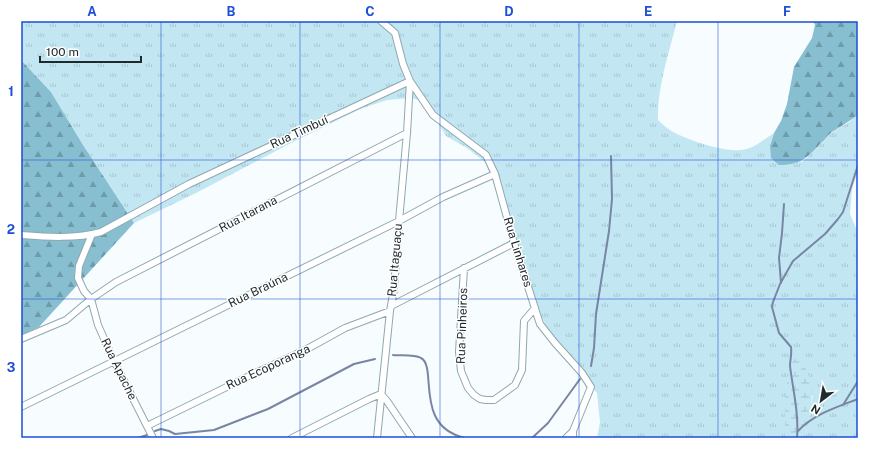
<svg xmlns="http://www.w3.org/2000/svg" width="879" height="459" font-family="'Public Sans',sans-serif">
  <defs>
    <pattern id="grass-tufts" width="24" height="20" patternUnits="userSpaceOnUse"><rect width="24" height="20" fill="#c2e7f3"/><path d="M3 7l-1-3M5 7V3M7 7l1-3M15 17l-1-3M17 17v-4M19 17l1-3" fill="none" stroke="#a6c6d1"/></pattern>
    <pattern id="forest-firs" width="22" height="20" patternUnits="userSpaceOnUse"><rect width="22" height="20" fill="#87bfd0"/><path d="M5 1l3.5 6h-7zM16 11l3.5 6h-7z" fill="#6e9ba9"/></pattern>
    <pattern id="wetland-marsh" width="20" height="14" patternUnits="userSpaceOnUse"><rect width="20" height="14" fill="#c2e7f3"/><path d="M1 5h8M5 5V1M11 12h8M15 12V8" fill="none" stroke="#a6c6d1"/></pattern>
  </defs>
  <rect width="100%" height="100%" fill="#f7fcfe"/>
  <path fill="url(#grass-tufts)" d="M21,21H677C669,53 657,87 658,120C663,125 669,130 675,133C691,141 724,152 741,150C754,149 764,139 774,133L770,146L802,162L816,149L831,133L849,122L858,115V171L852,189L850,214L858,233V438H805L813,395L785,406V438H597L600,422L597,393L581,374L555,348L509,238L501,202L485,162L467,148L446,136L433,114L422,101L412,98L387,100L360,109L295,141L196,193L134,223L83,145L51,92L21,60Z"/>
  <path fill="url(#forest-firs)" d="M813,21H858V115C850,121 841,126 832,132C828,135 825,140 821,143C808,158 799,165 779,165L771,158L770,146L774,133L781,121L787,104L794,67L812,38L815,25Z
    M21,60L51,92L83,145L134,223L39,327L21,335Z"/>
  <path fill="url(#wetland-marsh)" d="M794,359H797C821,379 810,412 805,438H785C785,418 784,375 794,359Z"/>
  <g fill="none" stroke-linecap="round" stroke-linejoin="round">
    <path stroke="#7886a4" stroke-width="2" d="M781,283L779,258L782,233L784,204
      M393,355C401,356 414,354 421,358C438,367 413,426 465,438
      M591,366L594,348L596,314L609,231L612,199L611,156
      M843,405L858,381
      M155,431L161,429L169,431L175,434L214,430L268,409L354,364L375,359
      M798,431C814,414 837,407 858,399
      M138,438L147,435
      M532,438L548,423L580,379
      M797,438C799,414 793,390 790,366C790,360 792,354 791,347L779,333L772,307L773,302L780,284L793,261L825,234L838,219L843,212L858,165"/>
    <defs>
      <path id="minor" d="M381,21L395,33L403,64L410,81L433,115L486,155L495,174L514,243L540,324L555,343L582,373L591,387L573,431V438
        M92,234L79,266L78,278L84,291L91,299L98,325L114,361L153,438
        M21,235C47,237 76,239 101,232L189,184L410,81
        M464,268L459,352L461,371L468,388L474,395L480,399L486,400H494L515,385L522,370L524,321L535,308
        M391,306L514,243
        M21,339L66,320L91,299L116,282L407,133
        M381,394L387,401L412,438
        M21,407L399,221L443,197L495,174
        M147,426L245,378L307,349L345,328L390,311
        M292,438L369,399L381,394
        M377,438L390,311L394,289L399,221L407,133L410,81
        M566,438L573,431"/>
    </defs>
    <use href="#minor" stroke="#8fa8b0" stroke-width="8"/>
    <use href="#minor" stroke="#fff" stroke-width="6"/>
  </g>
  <path fill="none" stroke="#1d4ed8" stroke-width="1" stroke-opacity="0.55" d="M161,21V438M300,21V438M440,21V438M579,21V438M718,21V438M21,160H858M21,299H858"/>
  <g text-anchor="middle" stroke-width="3" stroke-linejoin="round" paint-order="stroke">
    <g font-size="12" fill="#202a2d" stroke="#fff">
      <text transform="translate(299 132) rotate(-25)" y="4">Rua Timbuí</text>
      <text transform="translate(248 214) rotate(-28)" y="4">Rua Itarana</text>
      <text transform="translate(518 252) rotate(73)" y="4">Rua Linhares</text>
      <text transform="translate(395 260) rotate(-85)" y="4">Rua Itaguaçu</text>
      <text transform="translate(258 290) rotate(-26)" y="4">Rua Braúna</text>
      <text transform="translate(462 326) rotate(-88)" y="4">Rua Pinheiros</text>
      <text transform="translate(268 367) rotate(-25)" y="4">Rua Ecoporanga</text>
      <text transform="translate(119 369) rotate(64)" y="4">Rua Apache</text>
    </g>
  </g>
  <rect width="879" height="459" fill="none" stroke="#ffffff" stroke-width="44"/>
  <g transform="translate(821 401) rotate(211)" stroke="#ffffff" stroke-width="3" paint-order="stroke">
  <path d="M0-3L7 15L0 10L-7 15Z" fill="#202a2d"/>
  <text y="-6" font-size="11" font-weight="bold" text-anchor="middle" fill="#202a2d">N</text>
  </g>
  <path d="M40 56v6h101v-6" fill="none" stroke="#202a2d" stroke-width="2"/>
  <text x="46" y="56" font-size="12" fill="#202a2d" stroke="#ffffff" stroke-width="3" paint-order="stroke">100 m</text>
  <rect x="22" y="22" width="835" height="415" fill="none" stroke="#1d4ed8" stroke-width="1.5"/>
  <g font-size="13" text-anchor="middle" font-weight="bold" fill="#1d4ed8">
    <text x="92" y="16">A</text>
    <text x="231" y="16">B</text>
    <text x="370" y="16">C</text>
    <text x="509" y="16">D</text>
    <text x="648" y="16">E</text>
    <text x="787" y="16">F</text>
    <text x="11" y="96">1</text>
    <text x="11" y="234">2</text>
    <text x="11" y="372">3</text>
  </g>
</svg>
